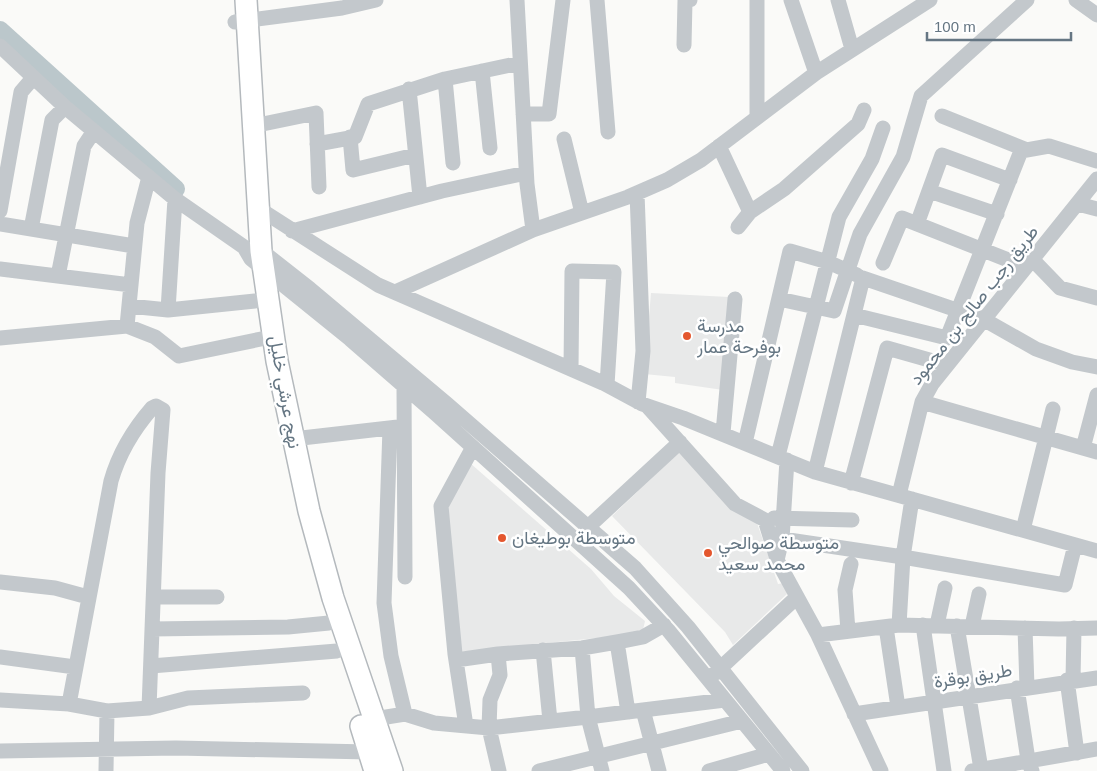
<svg xmlns="http://www.w3.org/2000/svg" width="1097" height="771" font-family="Helvetica,Vazirmatn,sans-serif">
  <rect width="100%" height="100%" fill="#fafaf8"/>
  <path fill="#e8e9e9" d="M651,293L729,297L723,390L675,383V377L644,374Z
    M679,452L757,523L778,584L784,583L787,594L733,645L725,632L612,516Z
    M470,463L591,569L614,596L645,621L643,630L637,634L459,652L447,507Z"/>
  <g fill="none" stroke-linecap="round" stroke-linejoin="round">
    <path stroke="#bbc7cb" stroke-width="18" d="M0,30L176,189"/>
    <defs>
      <path id="highway" d="M246,0L261,251L277,361L309,511L333,598L392,771
        M361,726L375,771"/>
    </defs>
    <use href="#highway" stroke="#b4b9bd" stroke-width="24"/>
    <path stroke="#c3c8cc" stroke-width="15" d="M517,0L527,184L533,230
      M597,0L608,132
      M757,0V117
      M791,0L816,73
      M838,0L852,49
      M1076,0L1097,15
      M235,22L342,8L376,0
      M684,45L685,1L690,0
      M0,46L65,107L175,199L244,247L251,259L350,339L435,413L629,588L668,630L783,771
      M482,71L490,148
      M445,79L453,163
      M409,89L420,197
      M523,114H549L563,0
      M942,116L1027,150
      M253,126L316,113L319,187
      M350,137L353,170L415,155
      M564,139L582,213
      M317,144L355,137L368,104L445,79L520,63
      M719,146L750,212L738,227
      M929,191L997,214
      M637,193L643,351L638,402
      M1078,204L1097,209
      M258,208L378,285L603,383L642,404L683,418L815,472L1097,551
      M0,211L21,92L33,78
      M750,212L784,189L858,124L864,110
      M0,224L134,246
      M917,224L942,155L1010,180
      M31,229L52,120L65,107
      M292,231L442,191L526,173
      M258,248L310,289L447,404L635,568L688,627L802,771
      M1032,259L1060,288L1097,298
      M883,263L902,218L1026,267
      M0,269L131,285
      M58,276L84,146L94,131
      M395,292L533,230L628,197L667,180L701,160L816,73L930,0
      M779,299L834,311L860,234L903,157L921,96L1027,0
      M129,306L168,310L255,301
      M168,310L175,199
      M854,315L947,338L1021,151L1049,146L1097,161
      M127,326L137,223L149,177
      M0,338L127,326L155,337L179,356L261,339
      M571,369L572,271L614,272L607,385
      M404,386L405,577
      M922,402L1097,452
      M648,407L735,504L765,520L777,559
      M390,428L384,603L391,656L405,714
      M723,433L735,299
      M293,439L398,427
      M745,443L790,251L828,262L857,275
      M1083,448L1097,395
      M778,456L839,217L872,159L883,128
      M787,460L782,539L777,560L818,635L881,771
      M815,472L863,278L983,319L1036,349L1072,362L1097,367
      M851,483L887,348L947,365
      M899,495L922,402L932,384L1097,179
      M774,518L852,520
      M588,527L680,442
      M1023,530L1053,409
      M782,539L903,557L1065,585L1075,545
      M0,582L55,588L88,597
      M154,597H217
      M899,625L903,557L912,499
      M923,625L944,771
      M937,625L945,588
      M957,626L981,769
      M972,626L979,594
      M886,627L898,707
      M1025,628L1027,687
      M152,629L288,627L329,623
      M848,631L845,590L851,564
      M818,635L899,625L1059,629L1097,628
      M617,642L628,712
      M543,650L550,721
      M498,654L500,675L490,700L489,728L499,771
      M0,657L75,667
      M456,660L498,654L582,648L617,642L643,637L664,625
      M151,666L337,651
      M714,674L797,597
      M1067,680L1077,753
      M1073,680L1074,628
      M1017,688L1028,760L1032,771
      M0,700L69,704L107,711L149,708L188,698L303,693
      M69,704L111,481C119,453 132,431 152,408L156,406L163,410L158,473L149,708
      M854,714L1097,678
      M374,719L405,714L434,723L489,728L588,717L582,648
      M466,726L455,654L441,506L473,447
      M0,751L176,748L369,752
      M106,771L107,711
      M539,771L742,721
      M602,771L588,717L643,710
      M659,771L643,710L725,700
      M709,771L769,754
      M972,771L1097,749"/>
    <use href="#highway" stroke="#fff" stroke-width="21"/>
  </g>
  <g fill="#e4572e" stroke="#fff" stroke-width="2">
    <circle cx="687" cy="336" r="5"/>
    <circle cx="502" cy="538" r="5"/>
    <circle cx="708" cy="553" r="5"/>
  </g>
  <g text-anchor="middle" stroke-width="5" stroke-linejoin="round" paint-order="stroke">
    <g font-size="18" fill="#657683" stroke="#fff">
      <text transform="translate(974 305) rotate(-52)" y="6">طريق رجب صالح بن محمود</text>
      <text transform="translate(285 392) rotate(80)" y="6">نهج عرشي خليل</text>
      <text transform="translate(973 676) rotate(-9)" y="6">طريق بوقرة</text>
    </g>
    <g font-size="18" fill="#657683" stroke="#fff" text-anchor="start">
      <text x="697" y="332">مدرسة<tspan x="697" dy="21">بوفرحة عمار</tspan></text>
      <text x="512" y="544">متوسطة بوطيغان</text>
      <text x="718" y="549">متوسطة صوالحي<tspan x="718" dy="21">محمد سعيد</tspan></text>
    </g>
  </g>
  <path d="M927 32v8h144v-8" fill="none" stroke="#657683" stroke-width="2.5"/>
  <text x="934" y="32" font-size="15" fill="#657683" stroke="#ffffff" stroke-width="4" paint-order="stroke">100 m</text>
</svg>
